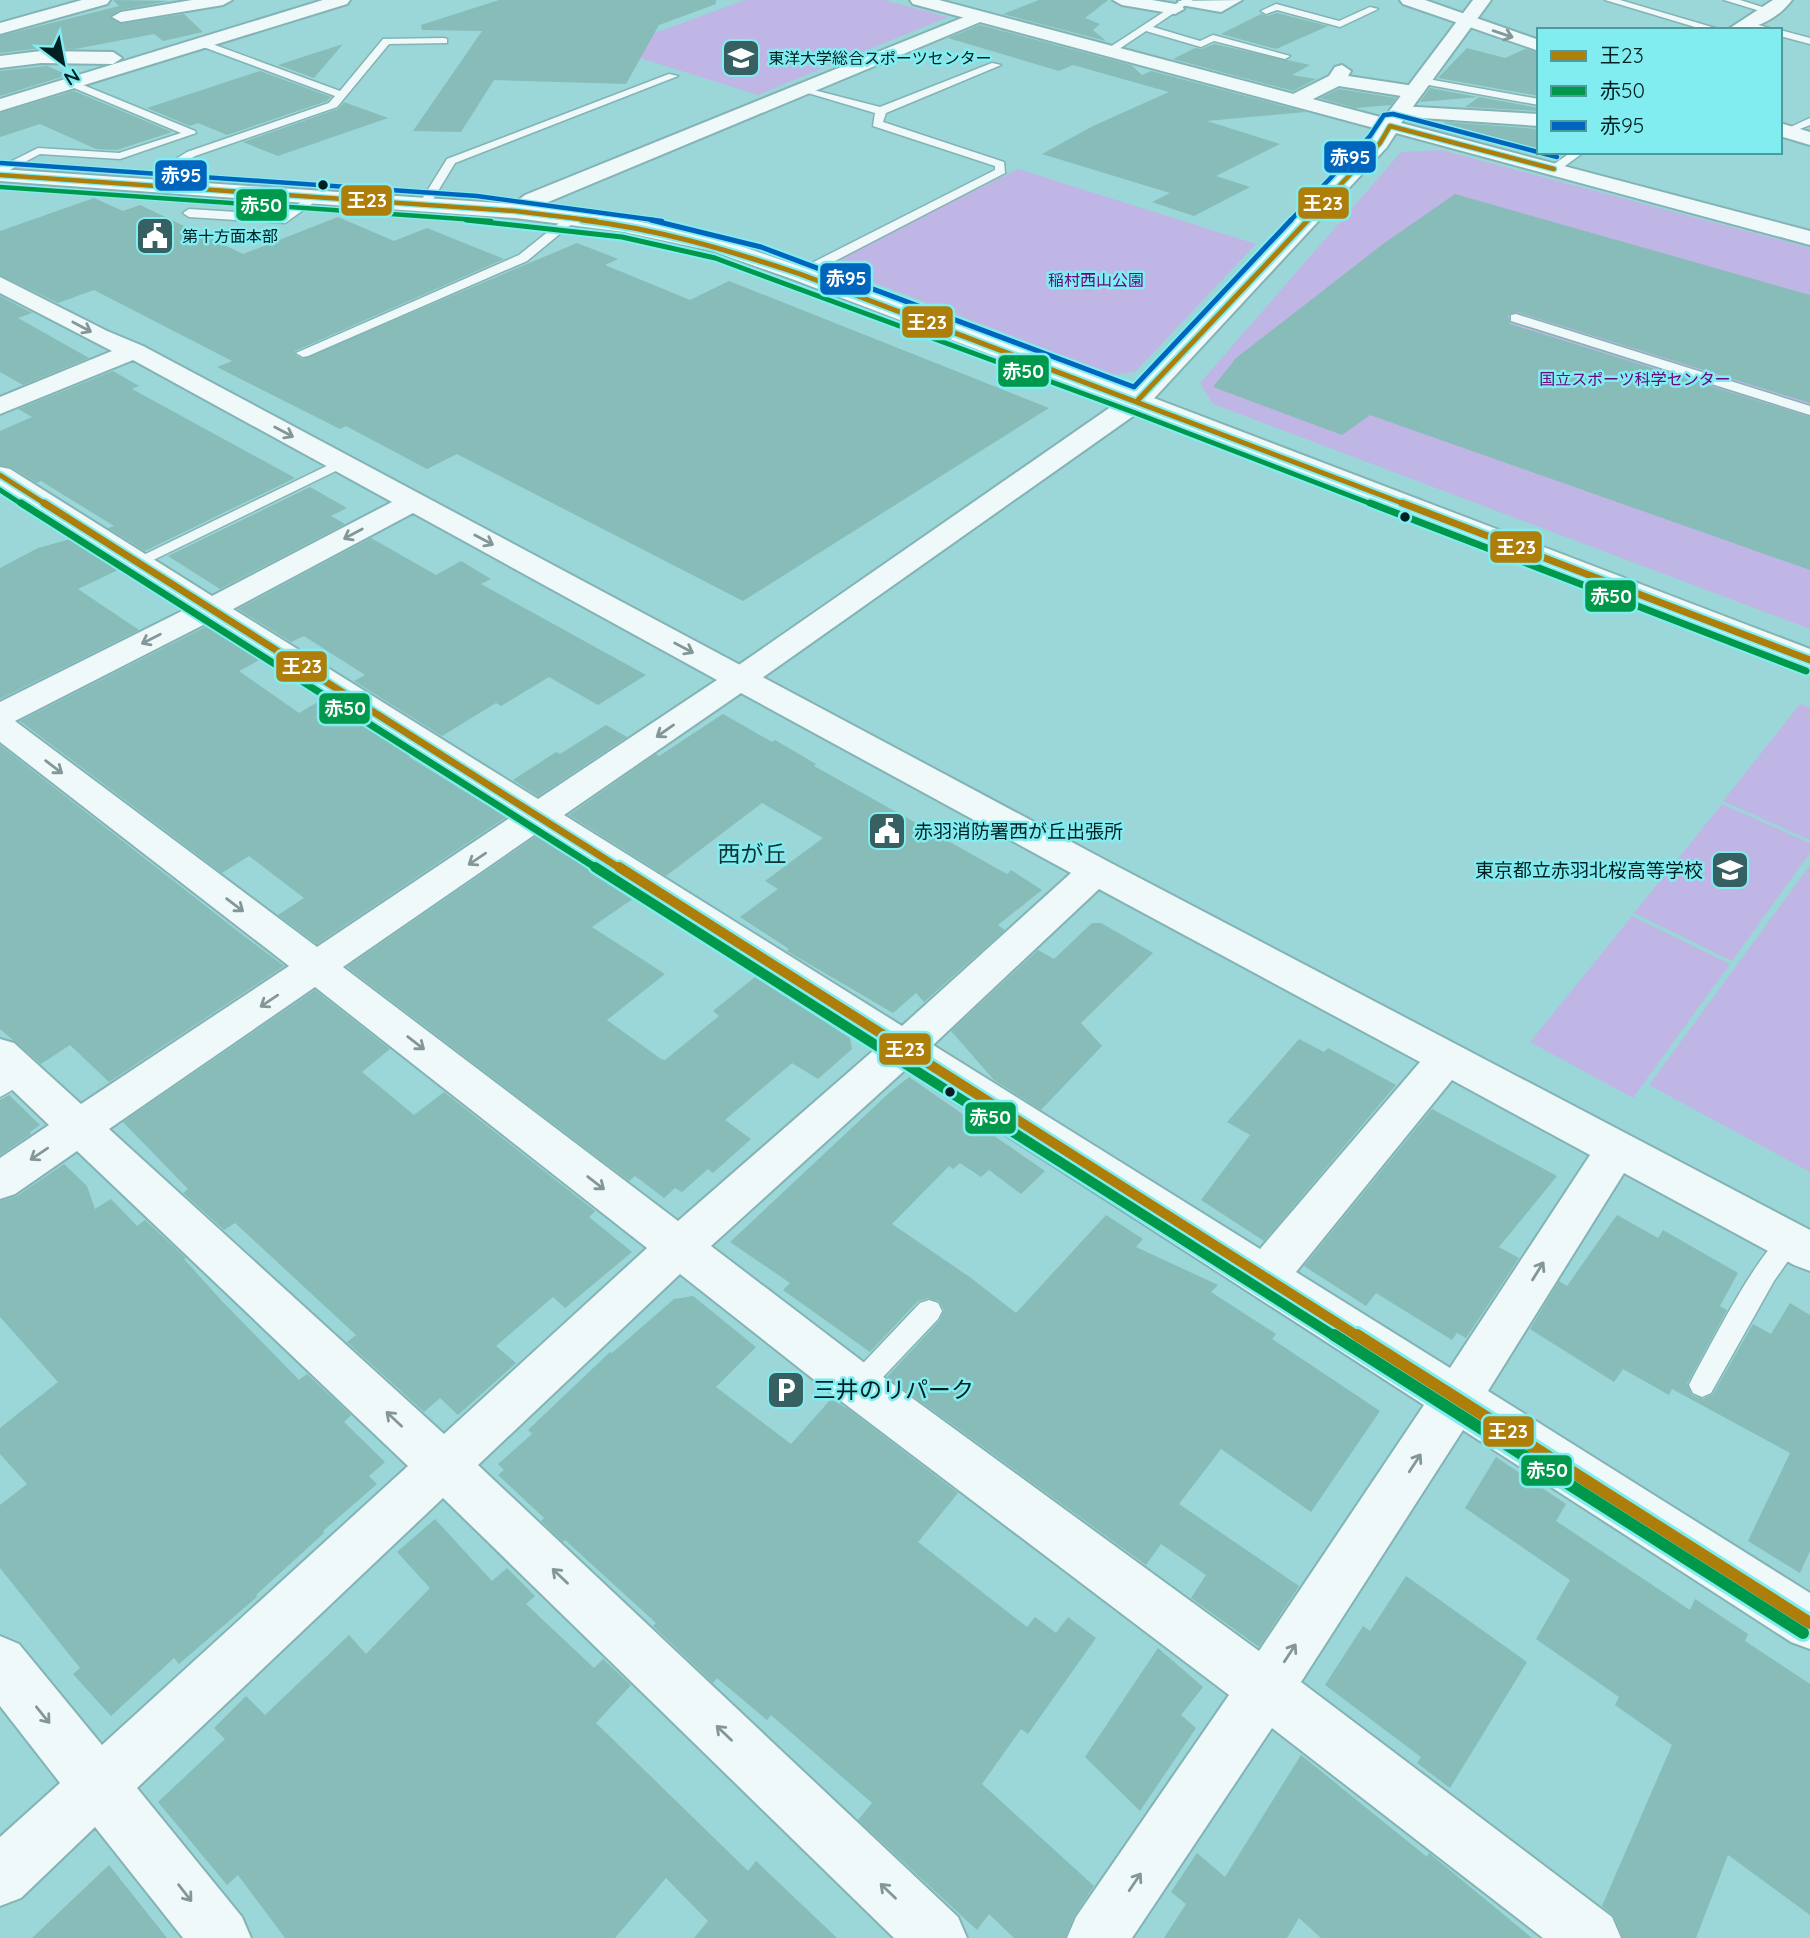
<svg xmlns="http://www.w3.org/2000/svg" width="1810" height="1938" font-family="Quicksand,'Noto Sans JP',sans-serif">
  <rect width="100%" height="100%" fill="#9bd6d8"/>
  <path fill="#c0b6e5" d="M745,0H884L948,17L758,95L611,49Z
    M1441,150L1810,248V629L1213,404L1200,383L1401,152Z
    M1018,169L1256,244L1135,372L1113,375L826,264Z
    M1800,704L1810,708V840L1723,801Z
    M1722,804L1810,843V853L1732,961L1634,913Z
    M1810,865V1172L1649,1085Z
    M1632,916L1730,964L1633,1098L1530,1042Z"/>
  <path fill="#87bcb8" d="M113,0L169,1L120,10L110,16L120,24L184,14L203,32L163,41L154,34L75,49L41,48L0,53V36L119,6Z
    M499,0H716V4L659,25L626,84L494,80L461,132L413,131L482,31L422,30L421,25Z
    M1039,0H1108L1085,18L1100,24L1093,30L1106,41L1003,14Z
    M1277,13L1328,26L1276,49L1221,34L1261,14L1267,16Z
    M980,25L1131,65L1142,75L1151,71L1306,112L1207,121L1280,144L1216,176L1250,187L1194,216L1152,202L1170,193L1042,154L1093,126L1169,92L1073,65L1059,71L948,38Z
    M343,44L314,78L278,65Z
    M1214,44L1310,65L1292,75L1316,79L1293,91L1173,59L1195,48L1202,49Z
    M1467,48L1505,58L1525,49L1539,53V96L1438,78Z
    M47,66L68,75L0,96V71Z
    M260,71L331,97L327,101L227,135L198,123L190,126L147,108Z
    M1430,88L1478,97L1420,102Z
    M1339,89L1396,98L1391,105L1355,108L1320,98Z
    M74,91L172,132L117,150L96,149L40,124L0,137V113Z
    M1479,97L1539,108V111L1465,107Z
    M344,102L388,118L278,156L243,142L338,109Z
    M1445,122L1539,129V149L1444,123Z
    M1455,194L1810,295V403L1517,312L1508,315L1510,324L1810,417V570L1370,415L1342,435L1213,387L1236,358L1383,244Z
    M94,198L123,211L140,205L243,254L338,217L394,241L427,228L504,259L295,351L294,354L302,359L577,243L618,259L605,265L690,300L729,281L1049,408L743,601L457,454L427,469L346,426L340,429L217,367L232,361L94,290L58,303L0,275V231Z
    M0,296L32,313L18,318L89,358L23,385L0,372Z
    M113,371L139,386L132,389L295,478L145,551L108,528L114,526L41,481L37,483L11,467L0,465V431L32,417L18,409Z
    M310,487L347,508L331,516L345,524L220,589L168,556Z
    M74,538L122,568L78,589L139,630L0,699V568L38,548Z
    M371,538L436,575L461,561L491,579L481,584L646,675L598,705L549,677L501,706L496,703L442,736L354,681L365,675L304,636L291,642L238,609Z
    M209,625L261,659L239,671L299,713L323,699L411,755L409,757L506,817L317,944L278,915L304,898L249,856L222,873L20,721Z
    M723,714L772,742L775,740L816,764L814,766L1007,874L1011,870L1042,890L998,925L1005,930L924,1002L916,993L893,1013L787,951L789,949L740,917L778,889L765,881L823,838L762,803L666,876L569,815L656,754L659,756Z
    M606,725L627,737L538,796L513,780L556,752L560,754Z
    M0,745L244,936L284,966L109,1082L70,1045L41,1064L0,1029Z
    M537,836L634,898L592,927L665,974L607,1020L661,1059L665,1060L719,1016L713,1011L755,977L850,1038L852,1049L818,1079L792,1063L725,1120L751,1139L713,1173L708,1169L682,1192L675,1188L664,1198L635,1176L629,1181L347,967Z
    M1092,923H1101L1153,953L1081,1023L1102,1046L1041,1110L994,1080L951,1031L1038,950L1054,959Z
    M315,990L390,1049L362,1072L414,1115L444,1092L595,1211L589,1217L632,1252L565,1308L553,1297L496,1346L516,1363L458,1415L440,1398L424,1412L347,1342L356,1335L235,1223L224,1230L183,1193L188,1189L123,1122Z
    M1299,1039L1324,1052L1328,1048L1396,1085L1264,1241L1201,1200L1250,1135L1227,1122Z
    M909,1077L1045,1171L1021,1194L989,1170L981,1177L960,1163L953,1169L949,1166L892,1224L971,1278L1016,1313L1106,1215L1143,1239L1136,1247L1218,1285L1211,1292L1276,1334L1272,1339L1380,1411L1311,1512L1221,1449L1179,1504L1299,1586L1259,1647L1191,1598L1206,1575L1161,1544L1146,1565L887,1377L940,1320L944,1310L939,1301L928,1298L918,1301L870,1352L783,1290L790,1283L730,1242L889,1093Z
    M9,1095L40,1125L30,1132L31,1134L0,1155V1100Z
    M1432,1109L1557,1176L1499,1247L1519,1258L1466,1338L1457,1333L1452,1340L1376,1293L1366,1306L1304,1266Z
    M64,1164L87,1186L95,1209L111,1199L137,1226L145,1220L186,1258L184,1259L221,1300L299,1380L307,1374L351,1415L344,1422L385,1462L369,1476L377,1484L323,1531L324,1533L256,1595L257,1597L179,1664L174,1658L111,1716L73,1674L80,1668L0,1568V1505L27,1484L0,1454V1428L58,1382L0,1317V1201L17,1196Z
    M1617,1215L1658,1238L1663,1230L1738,1273L1720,1306L1727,1310L1687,1384L1692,1395L1703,1399L1713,1394L1753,1324L1771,1334L1790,1303L1810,1315V1551L1800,1573L1748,1541L1790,1453L1672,1389L1669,1395L1623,1369L1614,1382L1530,1329L1559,1281L1567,1286Z
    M693,1296L756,1347L716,1387L791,1444L831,1399L848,1409L958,1493L918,1542L1027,1627L1035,1617L1056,1633L1068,1617L1096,1638L1028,1734L1021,1729L982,1784L1094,1886L1074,1916L1065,1938H1014L989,1914L977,1930L858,1820L872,1803L771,1715L767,1720L717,1678L713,1683L653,1626L656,1623L565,1540L563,1542L541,1521L544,1518L498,1475L504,1470L498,1464L532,1434L528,1430L610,1352L612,1353L674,1299Z
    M1496,1457L1566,1504L1556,1521L1690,1610L1695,1599L1748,1634L1745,1641L1810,1684V1915L1728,1855L1696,1938H1623L1614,1916L1602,1906L1672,1745L1615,1705L1619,1697L1536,1639L1570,1580L1465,1508Z
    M435,1519L492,1581L507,1568L535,1596L526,1604L594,1668L603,1659L631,1685L596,1723L748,1871L756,1861L837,1938H694L708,1921L666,1878L615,1938H285L238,1875L227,1885L158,1802L225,1739L214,1728L246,1696L265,1715L349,1635L366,1654L430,1588L397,1552Z
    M1406,1576L1527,1662L1450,1788L1417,1763L1421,1757L1325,1685L1363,1626L1370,1631Z
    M1158,1648L1203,1687L1181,1715L1196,1728L1140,1811L1085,1757Z
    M1301,1755L1427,1857L1429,1853L1532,1938H1321L1299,1918L1287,1938H1164L1186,1904L1171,1892L1197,1853L1225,1877Z
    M109,1865L167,1938H32Z"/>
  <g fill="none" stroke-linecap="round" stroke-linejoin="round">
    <defs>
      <path id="service" d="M1182,0H1193L1153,27L1200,41L1213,35L1290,56L1285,59L1214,41L1201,47L1146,31L1113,53L1104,51Z
        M1605,0H1620L1722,30H1705Z
        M1724,0H1740L1775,11L1770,14Z
        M1276,4L1339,21L1370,7L1378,9L1340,27L1277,10L1266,14L1261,11Z
        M1746,21L1769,28L1771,30L1743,26V22Z
        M1780,30L1810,38V44L1780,36Z
        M444,38L447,39V43L389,44L337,107L195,156L184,163L160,188L150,186L176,159L187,152L329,103L335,96L198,45V41H204L340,91L383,39Z
        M992,63L1001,65L886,113L883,122L1004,162L1005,173L804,277H796V271L995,170V166L873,126L875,113L798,90V86L880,107Z
        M669,74L678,76L455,163L429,206L419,204L447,159Z
        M1422,78L1539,99V105L1418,83V79Z
        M71,80L195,131L196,133L120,159L40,154L0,175V167L38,148L119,153L181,133L67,85L66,83Z
        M1810,118V125L1787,134L1782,131Z
        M1570,153L1580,155L1558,171H1550V167Z
        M313,194L323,196L285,223L189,217L183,213L189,209L282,215Z
        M569,215L579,218L527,261L308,356L303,357L296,353L519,255Z
        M1516,314L1810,406V415L1511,321V315Z
        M341,459L348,463L346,466L143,565H131L129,562Z
        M22,1065L30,1068L33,1074L30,1080L0,1097V1077Z
        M1790,1231L1799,1234L1802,1241L1774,1281L1711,1393L1702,1397L1693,1393L1689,1385L1693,1377C1710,1347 1763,1240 1790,1231Z
        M929,1300L938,1303L942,1311L938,1319L867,1394L858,1398L849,1394L845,1386L849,1378L920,1303Z"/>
      <path id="minor" d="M192,0H232L223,5L121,22L112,17L121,12Z
        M323,0H350L347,4L0,111V99Z
        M1113,0H1152L1181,5L1184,9L1175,14L1122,5Z
        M1242,0L1221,12L1181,5L1178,1Z
        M1400,0H1425L1539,40V51L1403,4Z
        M1773,0H1792C1775,22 1753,30 1727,30Z
        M979,11L988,16L985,20L541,205C529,212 521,219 507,216L504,211L525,195Z
        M41,51L113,52L122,58L113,64L41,63L0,68V56Z
        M1342,65L1351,71L1348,76L1414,86L1424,92L1414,98L1339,86L1303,104H1289L1286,100L1289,96L1329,76L1335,67Z
        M1399,106L1539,114V126L1392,116L1389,112Z
        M1780,123L1810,132V145L1780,136Z
        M0,277L107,331L143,346L1109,862L1810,1230V1271L1794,1265L1624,1173L1488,1391L1810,1593V1649L1791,1642L1463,1430L1301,1682L1612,1917L1621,1938H1543L1272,1728L1132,1938H1067L1076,1917L1229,1695L841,1401L680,1274L478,1465L958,1917L967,1938H894L443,1498L137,1788L242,1917L251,1938H183L95,1827L21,1898L0,1906V1837L60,1783L0,1706V1636L19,1644L102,1745L408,1466L77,1151L15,1194L0,1199V1158L49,1125L0,1078V1039L14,1043L81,1104L289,966L0,742V702L188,608L0,487V467L10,469L212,596L392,502L133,360L0,414V397L112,351L0,293ZM413,513L717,680L538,799L233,609ZM209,622L511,817L317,947L15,721ZM741,693L1071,873L902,1026L564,815ZM537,833L874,1050L678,1221L343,967ZM1099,889L1420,1062L1260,1249L933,1045ZM315,987L647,1248L444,1434L109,1129ZM905,1070L1424,1405L1259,1651L875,1371L711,1246ZM1452,1080L1590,1155L1450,1368L1296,1272Z"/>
      <path id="tertiary" d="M910,0H939L1384,118L1473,0H1491L1401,123L1810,231V245L1396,133L1387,147L1146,407L752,685L741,688L730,685L725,678L730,671L1128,395L1372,140L1378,129L913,4Z"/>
      <path id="secondary" d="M0,169L515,204L624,218L726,241L808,269L1146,395L1810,649V670L1128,407L792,279L712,251L624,232L515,218L0,181Z"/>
      <path id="primary" d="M82,0H110L107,4L0,34V23Z"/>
    </defs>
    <use href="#service" stroke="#83b3b5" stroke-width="3"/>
    <use href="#minor" stroke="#83b3b5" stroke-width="4"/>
    <use href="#tertiary" stroke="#83b3b5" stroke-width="4"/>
    <use href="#secondary" stroke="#83b3b5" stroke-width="4"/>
    <use href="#primary" stroke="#83b3b5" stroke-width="4"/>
    <use href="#service" fill="#f0f9f9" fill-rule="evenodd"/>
    <use href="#minor" fill="#f0f9f9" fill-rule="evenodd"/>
    <use href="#tertiary" fill="#f0f9f9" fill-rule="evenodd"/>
    <use href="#secondary" fill="#f0f9f9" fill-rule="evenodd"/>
    <use href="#primary" fill="#f0f9f9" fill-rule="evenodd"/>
    <defs>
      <path id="bus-1-far4" d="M0,175L515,211L596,221
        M1306,221L1380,143L1390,126L1554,169"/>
      <path id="bus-1-far3" d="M582,220C658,229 728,250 800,274L1407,505
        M1137,401L1308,220
        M0,475L47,505"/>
      <path id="bus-1-far2" d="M44,503L621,869
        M1402,503L1810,660"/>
      <path id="bus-1-far1" d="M619,867L1359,1337"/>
      <path id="bus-1" d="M1357,1335L1810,1623"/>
      <path id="bus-2-far4" d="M0,187L491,221"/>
      <path id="bus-2-far3" d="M466,220L622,237L715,258L1133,412L1374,505
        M0,490L23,505"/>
      <path id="bus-2-far2" d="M21,503L598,869
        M1370,503L1806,671"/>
      <path id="bus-2-far1" d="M595,867L1336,1337"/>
      <path id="bus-2" d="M1334,1335L1803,1633"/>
      <path id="bus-3-far1" d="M1,163L477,196L662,221
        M1290,221L1370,136L1384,115L1393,114L1557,157"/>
      <path id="bus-3" d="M651,220L761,247L1134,387L1291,220"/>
    </defs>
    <use href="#bus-1-far4" stroke="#82edf1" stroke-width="7"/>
    <use href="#bus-1-far3" stroke="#82edf1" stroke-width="9"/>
    <use href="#bus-1-far2" stroke="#82edf1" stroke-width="11"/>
    <use href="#bus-1-far1" stroke="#82edf1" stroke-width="15"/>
    <use href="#bus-1" stroke="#82edf1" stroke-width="18"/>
    <use href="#bus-2-far4" stroke="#82edf1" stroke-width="7"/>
    <use href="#bus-2-far3" stroke="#82edf1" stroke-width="9"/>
    <use href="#bus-2-far2" stroke="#82edf1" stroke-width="11"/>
    <use href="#bus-2-far1" stroke="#82edf1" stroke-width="15"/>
    <use href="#bus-2" stroke="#82edf1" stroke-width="18"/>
    <use href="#bus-3-far1" stroke="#82edf1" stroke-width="7"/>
    <use href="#bus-3" stroke="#82edf1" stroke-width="9"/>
    <use href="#bus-1-far4" stroke="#ad7e0a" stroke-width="4.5"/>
    <use href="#bus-1-far3" stroke="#ad7e0a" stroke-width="5"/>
    <use href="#bus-1-far2" stroke="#ad7e0a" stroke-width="7"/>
    <use href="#bus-1-far1" stroke="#ad7e0a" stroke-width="10"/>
    <use href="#bus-1" stroke="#ad7e0a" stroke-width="12"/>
    <use href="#bus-2-far4" stroke="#00994c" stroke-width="4.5"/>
    <use href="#bus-2-far3" stroke="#00994c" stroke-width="5"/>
    <use href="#bus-2-far2" stroke="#00994c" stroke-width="7"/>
    <use href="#bus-2-far1" stroke="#00994c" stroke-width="10"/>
    <use href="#bus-2" stroke="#00994c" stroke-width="12"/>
    <use href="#bus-3-far1" stroke="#0065bd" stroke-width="4.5"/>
    <use href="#bus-3" stroke="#0065bd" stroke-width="5"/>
  </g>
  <defs><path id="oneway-shaft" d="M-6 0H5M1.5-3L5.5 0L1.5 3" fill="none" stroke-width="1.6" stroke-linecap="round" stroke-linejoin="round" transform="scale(1.75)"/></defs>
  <g stroke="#849798">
    <use href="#oneway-shaft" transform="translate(1503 34) rotate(19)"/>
    <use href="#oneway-shaft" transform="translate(82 327) rotate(28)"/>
    <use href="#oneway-shaft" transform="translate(284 432) rotate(28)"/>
    <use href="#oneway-shaft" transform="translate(353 534) rotate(152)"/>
    <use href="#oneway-shaft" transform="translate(484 540) rotate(28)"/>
    <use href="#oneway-shaft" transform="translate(151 639) rotate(153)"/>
    <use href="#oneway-shaft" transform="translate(684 648) rotate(28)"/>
    <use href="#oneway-shaft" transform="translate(665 731) rotate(145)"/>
    <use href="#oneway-shaft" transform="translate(54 767) rotate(37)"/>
    <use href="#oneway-shaft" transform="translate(477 859) rotate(146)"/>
    <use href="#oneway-shaft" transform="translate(235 905) rotate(37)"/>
    <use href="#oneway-shaft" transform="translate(269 1001) rotate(146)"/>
    <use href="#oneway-shaft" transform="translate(416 1043) rotate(38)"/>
    <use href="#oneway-shaft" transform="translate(39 1154) rotate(146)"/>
    <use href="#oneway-shaft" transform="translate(596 1183) rotate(38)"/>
    <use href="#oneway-shaft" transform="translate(1538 1271) rotate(-58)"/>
    <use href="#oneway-shaft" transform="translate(394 1419) rotate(-137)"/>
    <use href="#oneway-shaft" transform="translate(1415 1463) rotate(-57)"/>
    <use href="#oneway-shaft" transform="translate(560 1576) rotate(-136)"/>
    <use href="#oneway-shaft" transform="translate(1290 1653) rotate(-57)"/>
    <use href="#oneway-shaft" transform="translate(43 1715) rotate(51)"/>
    <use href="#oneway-shaft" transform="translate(724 1733) rotate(-136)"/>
    <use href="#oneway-shaft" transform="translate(1135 1882) rotate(-56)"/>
    <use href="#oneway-shaft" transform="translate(888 1891) rotate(-136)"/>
    <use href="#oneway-shaft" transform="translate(185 1893) rotate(52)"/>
  </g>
  <defs>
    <symbol id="university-square" viewBox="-11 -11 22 22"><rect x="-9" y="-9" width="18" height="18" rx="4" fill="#366062" stroke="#82edf1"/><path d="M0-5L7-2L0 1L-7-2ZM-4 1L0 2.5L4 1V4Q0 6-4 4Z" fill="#fff"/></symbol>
    <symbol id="civic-square" viewBox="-11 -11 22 22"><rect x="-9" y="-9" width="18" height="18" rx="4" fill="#366062" stroke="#82edf1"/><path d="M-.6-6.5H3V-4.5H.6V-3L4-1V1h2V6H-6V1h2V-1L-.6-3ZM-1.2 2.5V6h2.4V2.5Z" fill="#fff"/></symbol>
    <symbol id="school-square" viewBox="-11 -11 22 22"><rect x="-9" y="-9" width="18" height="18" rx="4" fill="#366062" stroke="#82edf1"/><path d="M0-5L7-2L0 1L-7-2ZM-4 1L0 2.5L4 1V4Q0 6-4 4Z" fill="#fff"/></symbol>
    <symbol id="parking-square" viewBox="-11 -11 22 22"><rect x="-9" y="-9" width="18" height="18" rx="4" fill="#366062" stroke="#82edf1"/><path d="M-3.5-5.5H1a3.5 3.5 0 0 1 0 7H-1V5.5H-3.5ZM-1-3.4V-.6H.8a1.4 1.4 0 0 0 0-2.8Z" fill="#fff"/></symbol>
  </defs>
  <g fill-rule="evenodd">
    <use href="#university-square" x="719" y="36" width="44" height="44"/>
    <use href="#civic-square" x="133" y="214" width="44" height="44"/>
    <use href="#civic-square" x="865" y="809" width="44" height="44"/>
    <use href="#school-square" x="1708" y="848" width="44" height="44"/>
    <use href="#parking-square" x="764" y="1368" width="44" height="44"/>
  </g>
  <g fill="#002022" stroke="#82edf1" stroke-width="2.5">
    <circle cx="323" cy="185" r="6"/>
    <circle cx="1405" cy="517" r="6"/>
    <circle cx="950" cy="1092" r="6"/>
  </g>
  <g text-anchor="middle" stroke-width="5" stroke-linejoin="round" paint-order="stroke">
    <g font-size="16" fill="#002022" stroke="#82edf1" text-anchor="start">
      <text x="768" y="64">東洋大学総合スポーツセンター</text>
      <text x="182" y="242">第十方面本部</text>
    </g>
    <g font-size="16" fill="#6c0782" stroke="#82edf1">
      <text x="1096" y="286">稲村西山公園</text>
      <text x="1635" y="385">国立スポーツ科学センター</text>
    </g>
    <g font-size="19" fill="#002022" stroke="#82edf1" text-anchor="start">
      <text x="914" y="838">赤羽消防署西が丘出張所</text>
      <text x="1703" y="877" text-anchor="end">東京都立赤羽北桜高等学校</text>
    </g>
    <g font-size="23" fill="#113335" stroke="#82edf1">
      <text x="752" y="862">西が丘</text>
    </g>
    <g font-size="23" fill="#002022" stroke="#82edf1" text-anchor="start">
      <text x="813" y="1398">三井のリパーク</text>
    </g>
  </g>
  <g stroke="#82edf1" stroke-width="2.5">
    <rect x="1323" y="140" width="54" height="34" rx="7" fill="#0065bd"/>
    <rect x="154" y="159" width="54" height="33" rx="7" fill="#0065bd"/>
    <rect x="340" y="184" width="53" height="33" rx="7" fill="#ad7e0a"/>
    <rect x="1297" y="186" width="53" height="34" rx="7" fill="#ad7e0a"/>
    <rect x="235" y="188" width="53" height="34" rx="7" fill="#00994c"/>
    <rect x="819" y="262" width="53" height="34" rx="7" fill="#0065bd"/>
    <rect x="901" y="305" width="53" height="34" rx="7" fill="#ad7e0a"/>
    <rect x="997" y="354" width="53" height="34" rx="7" fill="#00994c"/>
    <rect x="1489" y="530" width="54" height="34" rx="7" fill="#ad7e0a"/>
    <rect x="1584" y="579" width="53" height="34" rx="7" fill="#00994c"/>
    <rect x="275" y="650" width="53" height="33" rx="7" fill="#ad7e0a"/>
    <rect x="318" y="692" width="53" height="33" rx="7" fill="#00994c"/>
    <rect x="878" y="1032" width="54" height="34" rx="7" fill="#ad7e0a"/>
    <rect x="964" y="1101" width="53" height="34" rx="7" fill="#00994c"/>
    <rect x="1482" y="1415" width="53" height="33" rx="7" fill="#ad7e0a"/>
    <rect x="1520" y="1454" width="53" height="33" rx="7" fill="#00994c"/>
  </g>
  <g font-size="19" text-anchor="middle" font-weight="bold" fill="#fff">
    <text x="1350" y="164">赤95</text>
    <text x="181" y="182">赤95</text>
    <text x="367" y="207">王23</text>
    <text x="1323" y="210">王23</text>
    <text x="261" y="212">赤50</text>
    <text x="846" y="285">赤95</text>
    <text x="927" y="329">王23</text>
    <text x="1023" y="378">赤50</text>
    <text x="1516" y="554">王23</text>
    <text x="1611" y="603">赤50</text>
    <text x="302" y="673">王23</text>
    <text x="345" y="715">赤50</text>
    <text x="905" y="1056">王23</text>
    <text x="990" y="1124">赤50</text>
    <text x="1508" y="1438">王23</text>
    <text x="1547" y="1477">赤50</text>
  </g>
  <rect x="1537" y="28" width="245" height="126" fill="#82edf1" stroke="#4e9b9e" stroke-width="2"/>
  <rect x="1551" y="51" width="35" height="10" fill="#ad7e0a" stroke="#4e9b9e" stroke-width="2"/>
  <text x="1600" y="63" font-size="21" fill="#002022">王23</text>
  <rect x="1551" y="86" width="35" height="10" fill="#00994c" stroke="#4e9b9e" stroke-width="2"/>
  <text x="1600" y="98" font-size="21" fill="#002022">赤50</text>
  <rect x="1551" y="121" width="35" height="10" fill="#0065bd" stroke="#4e9b9e" stroke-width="2"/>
  <text x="1600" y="133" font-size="21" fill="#002022">赤95</text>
  <g transform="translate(63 63) rotate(148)" stroke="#82edf1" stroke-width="5" paint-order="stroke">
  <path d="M0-5L12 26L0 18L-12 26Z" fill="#002022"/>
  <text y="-10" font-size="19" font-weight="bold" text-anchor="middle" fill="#002022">N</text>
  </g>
</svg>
